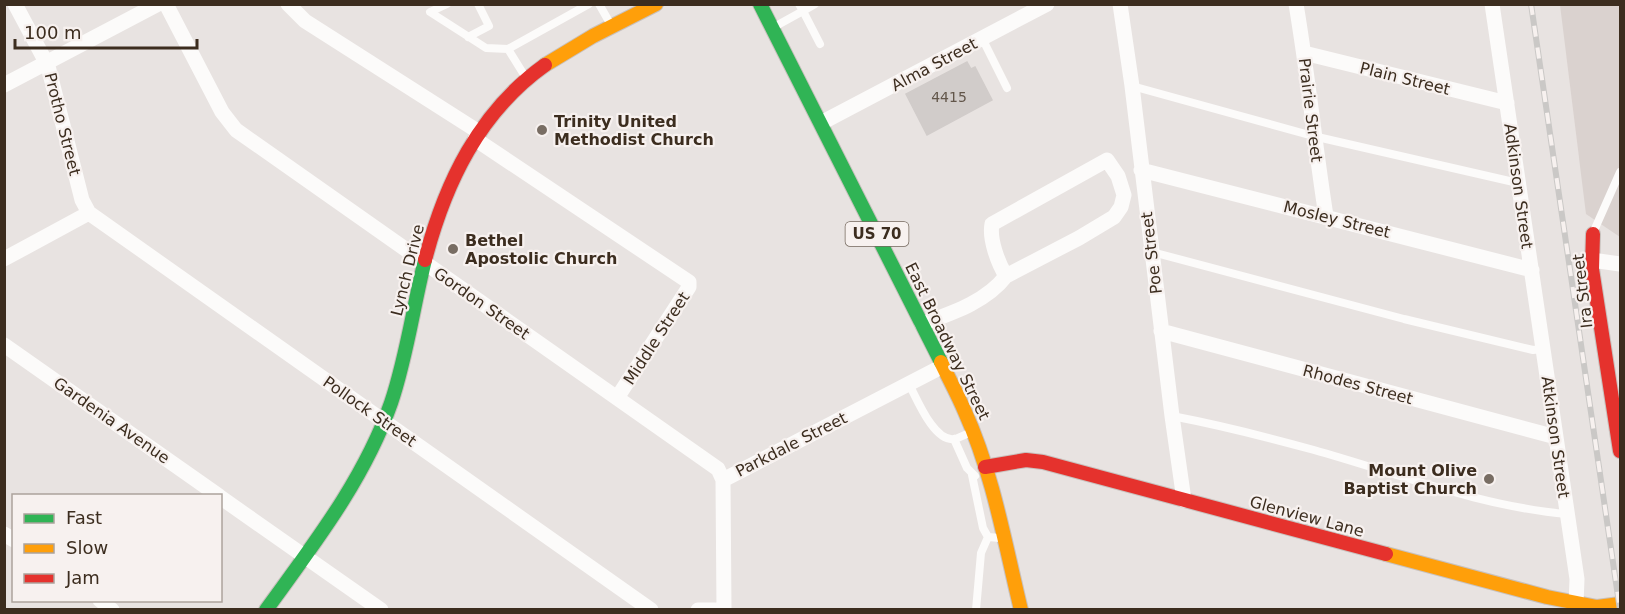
<svg xmlns="http://www.w3.org/2000/svg" width="1625" height="614" font-family="'DejaVu Sans',sans-serif">
  <rect width="100%" height="100%" fill="#e8e3e1"/>
  <path fill="#dad2cf" d="M1560,5H1620V237L1586,214Z"/>
  <path fill="#d1ccca" stroke="#d1ccca" stroke-width="1.5" d="M967,62L971,69L975,67L992,100L927,135L906,94Z"/>
  <g fill="none" stroke-linecap="round" stroke-linejoin="round">
    <defs>
      <path id="fast" d="M760,4L941,362
        M266,610C313,545 364,480 391,403C407,356 413,307 425,260"/>
      <path id="slow" d="M545,65L593,36L656,4
        M941,362C949,379 958,395 965,412C993,474 1005,544 1021,610
        M1386,554L1547,597L1597,607L1620,604"/>
      <path id="jam" d="M1593,234L1592,269L1620,451
        M425,260C445,183 479,112 545,65
        M985,467L1026,460L1043,462L1386,554"/>
    </defs>
    <use href="#fast" stroke="#c8c1bd" stroke-width="16"/>
    <use href="#slow" stroke="#c8c1bd" stroke-width="16"/>
    <use href="#jam" stroke="#c8c1bd" stroke-width="16"/>
    <path stroke="#fcfbfa" stroke-width="8" d="M447,4L430,12L486,48L508,49L589,4
      M599,4L611,25
      M815,4L803,11L820,44
      M774,27L803,11L799,4
      M468,37L489,26L478,4
      M982,38L1007,88
      M508,49L526,78
      M1132,86L1313,136L1518,183
      M1593,233L1620,172
      M1152,252L1404,319L1533,350L1543,349
      M909,384C917,399 934,442 954,439C960,438 966,434 971,432
      M1172,416C1219,425 1267,437 1314,450C1396,473 1483,507 1567,514
      M954,439L967,468L975,476
      M972,475L983,528L988,537L1000,538
      M976,610L981,553L988,537"/>
    <path stroke="#fcfbfa" stroke-width="15" d="M15,4L48,66L82,200L89,213L651,610
      M166,4L222,112L236,130L718,469L723,480
      M288,4L305,21L479,132
      M1120,4L1132,86L1172,416L1184,500
      M1296,4C1308,75 1315,146 1326,216
      M1492,4L1577,579L1576,604
      M1304,53L1507,103
      M4,85L158,4
      M821,123L1047,4
      M475,139L689,282V287L617,398
      M1107,160L1118,176L1124,195L1121,207L1114,217L1079,238L1006,276C998,263 989,239 992,224Z
      M1141,170L1532,270
      M4,259L89,213
      M1592,260L1620,264
      M922,324C952,313 986,302 1006,276
      M1161,331L1556,437
      M4,345L219,496
      M220,497L381,610
      M4,534L14,540
      M100,600L112,610
      M698,610H715
      M724,610L723,480L943,366"/>
    <use href="#fast" stroke="#30b455" stroke-width="14"/>
    <use href="#slow" stroke="#ff9f0a" stroke-width="14"/>
    <use href="#jam" stroke="#e5322d" stroke-width="14"/>
    <defs>
      <path id="rail" d="M1531,4L1620,610"/>
    </defs>
    <use href="#rail" stroke="#cac8c6" stroke-width="6"/>
    <use href="#rail" stroke="#f7f1ef" stroke-width="4" stroke-dasharray="11" stroke-linecap="butt"/>
  </g>
  <g fill="#786d63" stroke="#f7f1ef" stroke-width="2">
    <circle cx="542" cy="130" r="6"/>
    <circle cx="453" cy="249" r="6"/>
    <circle cx="1489" cy="479" r="6"/>
  </g>
  <g text-anchor="middle" stroke-width="4.5" stroke-linejoin="round" paint-order="stroke">
    <g font-size="14" fill="#62564a">
      <text x="949" y="102">4415</text>
    </g>
    <rect fill="#f7f1ef" stroke="#74685d" stroke-width="1.5" x="845.5" y="222" width="63" height="24" rx="4.5"/>
    <g font-size="15" font-weight="bold" fill="#3c2d1f">
      <text x="877" y="239">US 70</text>
    </g>
    <g font-size="16" fill="#3c2d1f" stroke="#f7f1ef">
      <text transform="translate(934 64) rotate(-28)" y="6">Alma Street</text>
      <text transform="translate(1405 78) rotate(14)" y="6">Plain Street</text>
      <text transform="translate(1311 110) rotate(83)" y="6">Prairie Street</text>
      <text transform="translate(63 124) rotate(76)" y="6">Protho Street</text>
      <text transform="translate(1519 186) rotate(82)" y="6">Adkinson Street</text>
      <text transform="translate(1337 219) rotate(14)" y="6">Mosley Street</text>
      <text transform="translate(1151 253) rotate(-97)" y="6">Poe Street</text>
      <text transform="translate(407 270) rotate(-76)" y="6">Lynch Drive</text>
      <text transform="translate(1582 291) rotate(-97)" y="6">Ira Street</text>
      <text transform="translate(482 303) rotate(35)" y="6">Gordon Street</text>
      <text transform="translate(656 338) rotate(-57)" y="6">Middle Street</text>
      <text transform="translate(948 341) rotate(64)" y="6">East Broadway Street</text>
      <text transform="translate(1358 384) rotate(15)" y="6">Rhodes Street</text>
      <text transform="translate(370 411) rotate(35)" y="6">Pollock Street</text>
      <text transform="translate(112 420) rotate(35)" y="6">Gardenia Avenue</text>
      <text transform="translate(1556 437) rotate(82)" y="6">Atkinson Street</text>
      <text transform="translate(791 444) rotate(-27)" y="6">Parkdale Street</text>
      <text transform="translate(1307 516) rotate(15)" y="6">Glenview Lane</text>
    </g>
    <g font-size="16" font-weight="bold" fill="#3c2d1f" stroke="#f7f1ef" text-anchor="start">
      <text x="554" y="127">Trinity United<tspan x="554" dy="18">Methodist Church</tspan></text>
      <text x="465" y="246">Bethel<tspan x="465" dy="18">Apostolic Church</tspan></text>
      <text x="1477" y="476" text-anchor="end">Mount Olive<tspan x="1477" dy="18">Baptist Church</tspan></text>
    </g>
  </g>
  <rect width="1625" height="614" fill="none" stroke="#3c2d1f" stroke-width="12"/>
  <rect x="12" y="494" width="210" height="108" fill="#f7f1ef" stroke="#aca39c" stroke-width="1.5"/>
  <rect x="24" y="514" width="30" height="9" fill="#30b455" stroke="#aca39c" stroke-width="1.5"/>
  <text x="66" y="524" font-size="18" fill="#3c2d1f">Fast</text>
  <rect x="24" y="544" width="30" height="9" fill="#ff9f0a" stroke="#aca39c" stroke-width="1.5"/>
  <text x="66" y="554" font-size="18" fill="#3c2d1f">Slow</text>
  <rect x="24" y="574" width="30" height="9" fill="#e5322d" stroke="#aca39c" stroke-width="1.5"/>
  <text x="66" y="584" font-size="18" fill="#3c2d1f">Jam</text>
  <path d="M15 39v9h182v-9" fill="none" stroke="#3c2d1f" stroke-width="3"/>
  <text x="24" y="39" font-size="18" fill="#3c2d1f" stroke="#f7f1ef" stroke-width="4.5" paint-order="stroke">100 m</text>
</svg>
